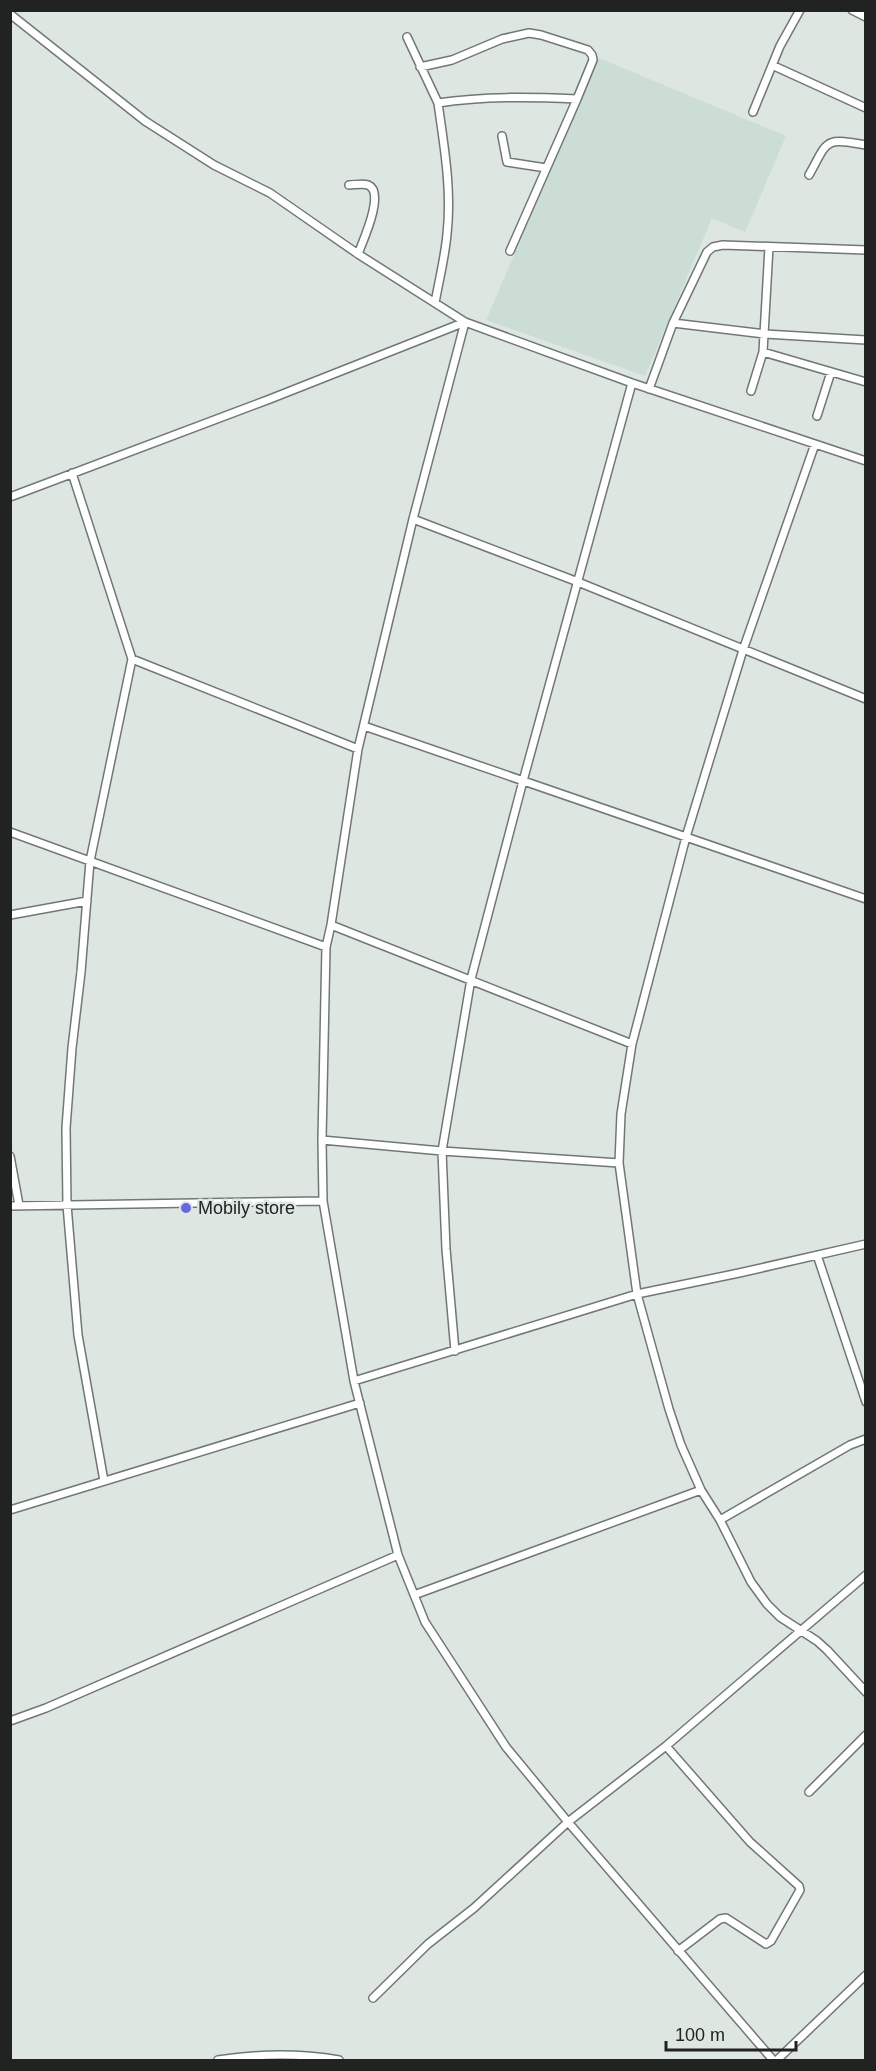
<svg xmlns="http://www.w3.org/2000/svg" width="876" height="2071" font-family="Arial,sans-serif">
  <rect width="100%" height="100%" fill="#dee6e2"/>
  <path fill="#ccddd5" d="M599,58L786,136L745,232L712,218L645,376L486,320Z"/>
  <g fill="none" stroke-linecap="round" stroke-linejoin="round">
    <defs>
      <path id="minor" d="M852,10L866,17
        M10,14L145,121L214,165L270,193L358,254L465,322L413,519L358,749L331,925L326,947L322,1140L323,1201L354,1381L398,1555L425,1622L506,1747L568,1822L666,1746L866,1575
        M407,37L438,103
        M774,66L866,108
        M420,67L452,60L502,39L529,33L541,35L588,50L592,55L593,60L577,99
        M753,112L780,46L800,10
        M502,136L507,162L546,168
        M809,175C829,139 823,138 866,145
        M349,185C354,185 363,183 368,185C386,192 362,243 358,254
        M435,303C439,280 445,257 447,234C452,190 444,146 438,103C484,96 530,97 577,99L510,251
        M673,323L765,334L866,340
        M763,352L866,382
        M649,389L673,323L707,252L713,247L723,245L866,250
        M751,391L763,352L769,247
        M817,416L831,372
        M815,444L743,650L686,837L632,1044L621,1114L619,1163L637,1294L669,1409L681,1445L701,1490L720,1520L751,1582L767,1604L780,1617L817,1641L827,1650L866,1692
        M72,473L132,659L90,861L81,972L72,1048L66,1128L67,1205L78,1335L104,1481
        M10,497L270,399L465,322L632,383L866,461
        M413,519L578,582L866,699
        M132,659L358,749
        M364,726L866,899
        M10,832L326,947
        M10,915L87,901
        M331,925L632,1044
        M322,1140L442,1151L619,1163
        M10,1156L19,1205
        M10,1206L323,1201
        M817,1255L866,1402
        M455,1351L446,1249L442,1151L471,979L523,781L632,383
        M354,1381L637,1294L739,1273L866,1244
        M10,1510L360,1403
        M720,1520L850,1445L866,1439
        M414,1595L701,1490
        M10,1721L46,1708L398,1555
        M666,1746L750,1842L799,1886L800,1890L771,1941L766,1944L726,1918L720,1919L678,1951
        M809,1792L866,1735
        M373,1998L428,1944L474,1908L568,1822L773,2060
        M218,2060C257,2054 299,2053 339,2060
        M777,2060L866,1975"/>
    </defs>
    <use href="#minor" stroke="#707875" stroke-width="10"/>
    <use href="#minor" stroke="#fff" stroke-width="7"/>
  </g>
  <circle fill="#6567e0" stroke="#dee6e2" stroke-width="2" cx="186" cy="1208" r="6"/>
  <g text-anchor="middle" stroke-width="5" stroke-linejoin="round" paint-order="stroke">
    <g font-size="18" fill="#202321" stroke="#dee6e2" text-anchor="start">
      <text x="198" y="1214">Mobily store</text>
    </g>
  </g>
  <rect width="876" height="2071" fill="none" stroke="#202321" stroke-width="24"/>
  <path d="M666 2041v9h130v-9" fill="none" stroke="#202321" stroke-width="3"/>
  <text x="675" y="2041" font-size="18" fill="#202321" stroke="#dee6e2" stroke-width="4.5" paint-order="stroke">100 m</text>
</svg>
